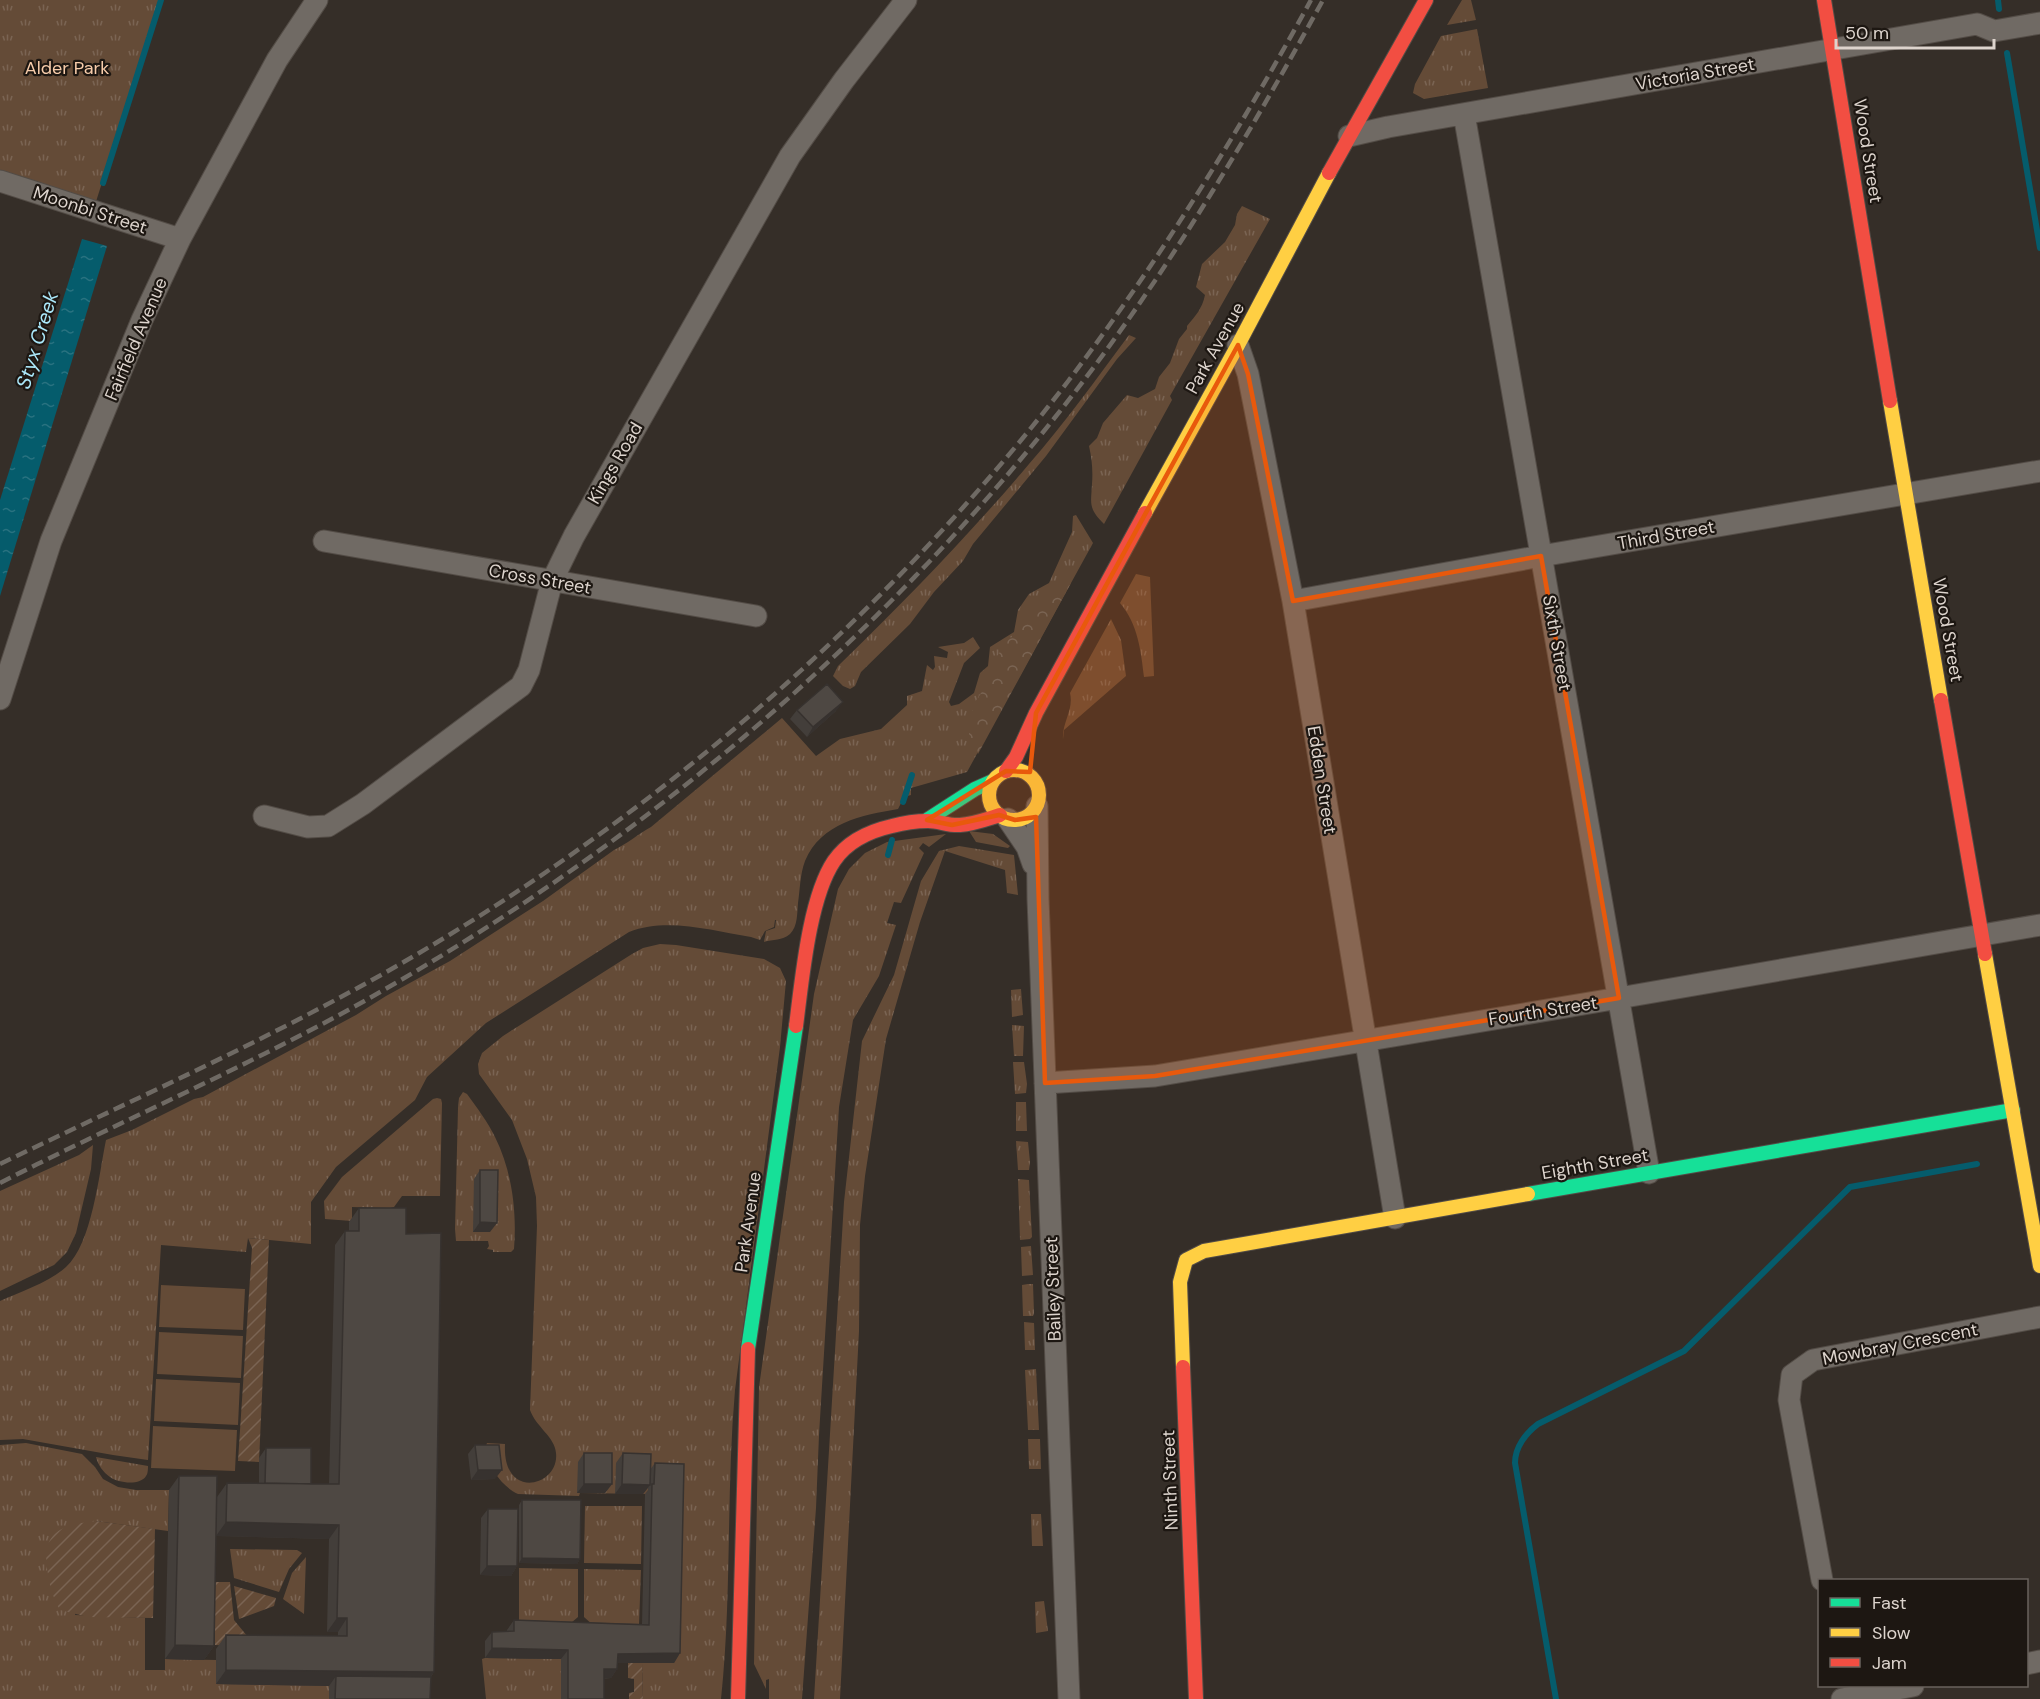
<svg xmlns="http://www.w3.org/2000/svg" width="2040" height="1699" font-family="'DM Sans',sans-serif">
  <defs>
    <pattern id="grass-tufts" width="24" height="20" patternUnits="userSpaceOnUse" patternTransform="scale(1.5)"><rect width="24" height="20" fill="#644b37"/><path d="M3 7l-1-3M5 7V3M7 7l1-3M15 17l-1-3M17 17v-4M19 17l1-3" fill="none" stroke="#7a6453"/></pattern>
    <pattern id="forest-crowns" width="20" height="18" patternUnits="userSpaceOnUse" patternTransform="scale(1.5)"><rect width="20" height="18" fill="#644b37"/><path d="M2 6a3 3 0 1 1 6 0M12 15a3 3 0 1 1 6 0" fill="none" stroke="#7a6453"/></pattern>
    <pattern id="garden-furrows" width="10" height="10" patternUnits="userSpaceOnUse" patternTransform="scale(1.5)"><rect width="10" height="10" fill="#644b37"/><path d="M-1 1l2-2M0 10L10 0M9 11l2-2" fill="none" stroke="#7a6453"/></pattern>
    <pattern id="water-ripples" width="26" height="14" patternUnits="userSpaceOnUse" patternTransform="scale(1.5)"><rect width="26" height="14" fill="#055c6c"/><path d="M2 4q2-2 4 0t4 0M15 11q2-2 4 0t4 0" fill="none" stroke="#297280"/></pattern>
  </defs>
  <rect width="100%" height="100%" fill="#352e28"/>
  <path fill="url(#grass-tufts)" d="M0,0H160L93,211L0,181Z
    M1462,0H1471L1476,20L1447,25Z
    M1477,29L1488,88L1424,99L1413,93L1415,84L1441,36Z
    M1242,206L1270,219L1170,396L1172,400L1104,524C1088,508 1091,504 1092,484C1093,471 1092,459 1089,446L1097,438L1103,423L1127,395L1138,398L1155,389L1159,377L1170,363L1179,339L1187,329V326C1196,315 1202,309 1205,295L1196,287L1202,264L1225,242L1235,225L1237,214Z
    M1129,335L1136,338L1117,359L1046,456L973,544L963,561L934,592L910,624L861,672L855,686L850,689L843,686L833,676L838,666C905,601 969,535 1029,464C1065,423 1097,378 1129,335Z
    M1076,515L1093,543L967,772L911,788V795L904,797L898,809C862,815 821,823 805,861C800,874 800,890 798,903C797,913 798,926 790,934C782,941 773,939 764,942L766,931L775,928L776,920H775L774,927L765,931L760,940L751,937C713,931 667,917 629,932L486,1023L427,1077L415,1100L336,1167L311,1202V1244L248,1238L246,1252L161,1245L148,1460L113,1455L23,1439L0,1440V1301C20,1292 50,1282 66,1267C92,1244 99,1174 106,1140L132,1130L194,1099L203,1097L356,1015L386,996L450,961L543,901L614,850C627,844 638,834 651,827L782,718L816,756L840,739L881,729L907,705V696L922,691L927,665L933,670L935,667L934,656L947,658L948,652L938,647L964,643L973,637L980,648L964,663L949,702L951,706L959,704L974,693L980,673L988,666L990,647L1014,632L1018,610L1029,594L1049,583L1072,532L1073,516Z
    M1136,574L1150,577L1154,676L1144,677C1141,651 1138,624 1120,603Z
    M1111,619L1121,640L1126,676L1064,730L1063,739C1062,722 1074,710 1070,693Z
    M969,831L993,834L1010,846L1008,848L976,842Z
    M946,834L929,847L923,843L919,848L924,853L901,903L894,902L887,923L896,925L879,976L853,1020L839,1107L819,1435L816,1508L802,1699H769V1679L766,1680V1689L754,1664L759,1387L814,994L838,889L849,869L865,853L887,842Z
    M959,846L1014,855L1018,895L1007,893L1005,870L945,851L920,922L886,1039L865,1176L860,1225L859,1331L840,1699H814L844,1202L862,1041L894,975L921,881L939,851Z
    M660,944L676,945L764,959L780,968L786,981L780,1047L735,1390C726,1493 732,1596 721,1699H636L643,1698L642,1663L673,1662L647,1494L580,1493L579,1496L518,1494C501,1486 492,1469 483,1453L487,1443L505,1444C502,1502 560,1486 556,1453C555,1437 536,1427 530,1410L537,1226L536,1197L527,1159L512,1120L479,1074L478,1064L482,1053L503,1036L632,954L643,948Z
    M1021,989L1023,1015L1012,1017L1011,990Z
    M1012,1025L1024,1026L1023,1056H1014Z
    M1013,1062H1024L1027,1084L1026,1093L1015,1094Z
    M463,1092L467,1094C477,1108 488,1122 495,1137C512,1171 517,1212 514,1249L511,1252H493V1250L487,1249L489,1246L488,1241H456L455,1229L458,1108L459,1098Z
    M437,1098L441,1099L442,1103L440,1196H402L394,1207L390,1208L352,1207V1221L325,1219L324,1201L342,1177L433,1099Z
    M1016,1102H1026L1027,1131H1016Z
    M1016,1141L1028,1142L1030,1162L1029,1170H1018Z
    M93,1145L91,1169L76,1233L67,1252L54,1265L0,1291V1191L79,1155Z
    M1018,1179L1029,1180L1032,1237L1030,1239L1020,1240Z
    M1031,1246L1033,1275L1022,1276L1021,1247Z
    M1028,1284H1033L1034,1313L1033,1316H1023L1022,1285Z
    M1024,1322L1034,1323L1035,1350H1025Z
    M1036,1369L1039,1430H1028L1025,1370Z
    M1028,1439H1040L1041,1469H1029Z
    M26,1443L82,1454L95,1467L103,1479L118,1487L136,1490H169L168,1531L96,1521L75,1615L145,1618V1670H165V1659L216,1660L217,1684L329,1685V1699H0V1445Z
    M96,1457L148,1466C148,1468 148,1474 146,1476C140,1486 118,1483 110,1477C103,1472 98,1465 96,1457Z
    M585,1506H642L641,1564L584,1563Z
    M1031,1514H1041L1043,1546H1032Z
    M230,1549L297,1550L302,1553L289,1569L279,1592L234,1578Z
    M306,1557L304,1614L283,1599L292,1573Z
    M519,1568L578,1569V1617L565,1628L519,1627Z
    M584,1569L641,1570L639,1625H593L584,1617Z
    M1044,1601L1048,1631L1036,1633L1035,1602Z
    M485,1658L561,1659V1699H486L482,1659Z"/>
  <path fill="url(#forest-crowns)" d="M1071,583L978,754L970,739L968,728L975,702L983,690L994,661L1007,641L1014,635L1027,619L1035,602L1063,585Z"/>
  <path fill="url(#garden-furrows)" d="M248,1238L269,1240L259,1462L238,1461L252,1248Z
    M96,1521L155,1529L153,1618L88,1617L60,1610C53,1598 50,1587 48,1574C40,1533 59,1525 96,1521Z
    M215,1582H230L234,1620L248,1637L261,1647L215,1645Z
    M234,1586L276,1598L274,1606L239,1619Z
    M628,1663H642L643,1699H629V1693L634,1692V1679L628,1678Z"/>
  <path fill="#644b37" d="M161,1285L245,1289L243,1330L159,1327Z
    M159,1332L243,1336L241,1378L157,1374Z
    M156,1379L240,1383L238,1425L154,1421Z
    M153,1426L237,1430L235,1471L151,1468Z"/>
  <path fill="url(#water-ripples)" d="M82,239L107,246L0,596V500Z"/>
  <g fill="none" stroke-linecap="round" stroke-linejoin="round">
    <path stroke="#055c6c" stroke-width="6" d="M1998,0L1999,9
      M2007,53L2040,248
      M103,183L161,0
      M903,802L912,775
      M888,855L892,840
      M1556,1699L1515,1463C1515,1447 1526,1433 1538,1424L1684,1351L1850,1187L1977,1164"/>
    <defs>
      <path id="street" d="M1464,114L1649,1173
        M1349,136L1388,127L1977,24L1994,31L2040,23
        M0,181L180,239
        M1238,345L1248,374L1293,601L1395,1218
        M324,541L756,616
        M1293,601L1541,556L2040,471
        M0,699L51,541L142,320L180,239L277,60L317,0
        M1037,806L1038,899L1069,1699
        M264,816L308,827L328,826L363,804L521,686L529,670L552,581L574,536L790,156L844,80L906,0
        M1008,819L1027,847L1033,864
        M1045,1083L1155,1076L1619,998L2040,925
        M1822,1580L1789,1400L1792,1375L1813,1360L2040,1317
        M2026,1664L2040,1661
        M1842,1699L1913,1686"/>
      <path id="fast" d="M927,820L975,789L993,781
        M1528,1194L2013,1110
        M748,1349L796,1026"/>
      <path id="slow" d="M1890,401L1941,700
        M1145,513L1238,345L1329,173
        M989 795a25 25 0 1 1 50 0a25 25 0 1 1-50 0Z
        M1985,954L2040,1266
        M1183,1367L1180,1282L1186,1260L1204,1251L1528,1194"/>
      <path id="jam" d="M1824,0L1890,401
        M1329,173L1426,0
        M1941,700L1985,954
        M1006,771L1016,757L1036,713L1145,513
        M796,1026C802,980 809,898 834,861C847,842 870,831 892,826C903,823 917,821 928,821C939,821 949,826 960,825C974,824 987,819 1000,815
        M1183,1367L1196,1699
        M738,1699L748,1349"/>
    </defs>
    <use href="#street" stroke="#534c46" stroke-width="23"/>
    <use href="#fast" stroke="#534c46" stroke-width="16"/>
    <use href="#slow" stroke="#534c46" stroke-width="16"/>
    <use href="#jam" stroke="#534c46" stroke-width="16"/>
    <use href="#street" stroke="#706a64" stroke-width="21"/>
    <use href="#fast" stroke="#16e098" stroke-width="14"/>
    <use href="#slow" stroke="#ffcf43" stroke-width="14"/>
    <use href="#jam" stroke="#f24e42" stroke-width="14"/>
    <path stroke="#6f6a64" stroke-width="4.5" stroke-dasharray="12 6" stroke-linecap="butt" d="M0,1164C151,1091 306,1023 449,935C685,790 900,600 1069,380C1160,260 1239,131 1311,0
      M0,1183C119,1122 242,1069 359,1004C634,850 881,642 1075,392C1169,270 1249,135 1323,0"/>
  </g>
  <path fill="#433e3a" d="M797,710L836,711L807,737L790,719Z
    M480,1170L490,1232H473L474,1179Z
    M359,1208L406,1234L434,1672L431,1677L430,1699H329V1686L216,1684V1649L226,1635L338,1636V1632H327L329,1539L216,1536L214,1646L204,1660L165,1659L169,1490L179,1476L217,1497L227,1483H259V1458L266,1448L311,1484H329L335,1245L345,1231H349V1222Z
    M475,1445L495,1479L471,1480L468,1454Z
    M584,1453L612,1484L605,1493H577L578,1462Z
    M623,1453L650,1470L655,1463L680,1653L674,1663H618L617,1669L611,1678L604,1679V1699H561V1659L485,1658V1641L492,1632L507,1631V1630L514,1620L642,1624L645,1494L648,1490V1488L643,1494H615L616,1463Z
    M522,1500L580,1559L577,1564L519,1563V1505Z
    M488,1509L517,1566L511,1576L480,1575L481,1518Z"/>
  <path fill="#37322f" d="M843,702L836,711L807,737L813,727Z
    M480,1222L497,1223L490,1232H473Z
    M478,1470H502L495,1479L471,1480Z
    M584,1484H612L605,1493H577Z
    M622,1484L650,1485L643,1494H615Z
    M226,1522L339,1525L329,1539L216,1536Z
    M522,1558L580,1559L577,1564L519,1563Z
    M487,1566H517L511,1576L480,1575Z
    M337,1618H347L338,1632H327Z
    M175,1645L214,1646L204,1660L165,1659Z
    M492,1648L568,1650L561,1659L485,1658Z
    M680,1653L674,1663H611L618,1654Z
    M604,1669H617L611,1678L597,1679Z
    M226,1670L434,1672L424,1687L336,1676L329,1686L216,1684Z"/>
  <path fill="#4e4843" stroke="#37322f" stroke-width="1.5" d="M827,684L843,702L813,727L797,710Z
    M480,1170H498L497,1223L480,1222Z
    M359,1208H406V1234L441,1233L434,1672L226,1670V1635L347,1636V1618H337L339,1525L226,1522L227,1483L339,1484L345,1231H359Z
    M475,1445H499L502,1470H478Z
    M266,1448H311V1484L265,1483Z
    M584,1453H612V1484H584Z
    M623,1453L651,1454L650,1485L622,1484Z
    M655,1463L684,1464L680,1653L618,1654L617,1669H604V1699H568V1650L492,1648V1632L514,1631V1620L649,1625L652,1484H654Z
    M179,1476H217L214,1646L175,1645Z
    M522,1500H581L580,1559L522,1558Z
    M488,1509H518L517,1566H487Z
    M336,1676L431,1677L430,1699H335Z"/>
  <path fill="#e8590c" fill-opacity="0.2" stroke="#e8590c" stroke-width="4.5" stroke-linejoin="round" d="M1238,345L1248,374L1293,601L1541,556L1619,998L1155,1076L1045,1083L1036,817L1015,820L999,815L952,825L927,820L1006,771L1030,772L1036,713Z"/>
  <g text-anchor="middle" stroke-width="4.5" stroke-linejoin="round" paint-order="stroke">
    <g font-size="18" fill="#f8cdab" stroke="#1d1712">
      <text x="67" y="74">Alder Park</text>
    </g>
    <g font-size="18" fill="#ddd4cd" stroke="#1d1712">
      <text transform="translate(1695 74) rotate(-10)" y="6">Victoria Street</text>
      <text transform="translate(1868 151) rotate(81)" y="6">Wood Street</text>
      <text transform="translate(90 210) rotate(18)" y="6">Moonbi Street</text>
      <text transform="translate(136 339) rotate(-67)" y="6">Fairfield Avenue</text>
      <text transform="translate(1215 348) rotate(-61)" y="6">Park Avenue</text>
      <text transform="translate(615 463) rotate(-60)" y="6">Kings Road</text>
      <text transform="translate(1666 535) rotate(-10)" y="6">Third Street</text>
      <text transform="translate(540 579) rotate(10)" y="6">Cross Street</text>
      <text transform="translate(1948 630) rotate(80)" y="6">Wood Street</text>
      <text transform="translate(1557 643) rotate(80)" y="6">Sixth Street</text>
      <text transform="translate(1322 780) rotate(81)" y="6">Edden Street</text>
      <text transform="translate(1543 1011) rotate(-9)" y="6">Fourth Street</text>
      <text transform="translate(1595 1164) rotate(-10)" y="6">Eighth Street</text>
      <text transform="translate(748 1222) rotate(-82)" y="6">Park Avenue</text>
      <text transform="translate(1053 1289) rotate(-92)" y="6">Bailey Street</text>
      <text transform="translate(1900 1344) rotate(-11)" y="6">Mowbray Crescent</text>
      <text transform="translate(1170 1480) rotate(-92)" y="6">Ninth Street</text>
    </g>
    <g font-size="20" font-style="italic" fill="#abe8fa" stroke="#1d1712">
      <text transform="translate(37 340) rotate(-73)" y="7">Styx Creek</text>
    </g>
  </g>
  <rect x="1818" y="1579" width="210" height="108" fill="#1d1712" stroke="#6a635d" stroke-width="1.5"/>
  <rect x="1830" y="1598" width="30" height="9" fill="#16e098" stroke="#6a635d" stroke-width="1.5"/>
  <text x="1872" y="1609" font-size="18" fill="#ddd4cd">Fast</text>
  <rect x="1830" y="1628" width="30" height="9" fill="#ffcf43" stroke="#6a635d" stroke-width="1.5"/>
  <text x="1872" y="1639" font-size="18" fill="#ddd4cd">Slow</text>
  <rect x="1830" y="1658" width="30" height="9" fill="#f24e42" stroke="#6a635d" stroke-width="1.5"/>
  <text x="1872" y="1669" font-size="18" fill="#ddd4cd">Jam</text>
  <path d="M1836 39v9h158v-9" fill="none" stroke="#ddd4cd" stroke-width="3"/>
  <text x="1845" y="39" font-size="18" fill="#ddd4cd" stroke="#1d1712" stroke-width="4.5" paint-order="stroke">50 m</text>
</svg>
